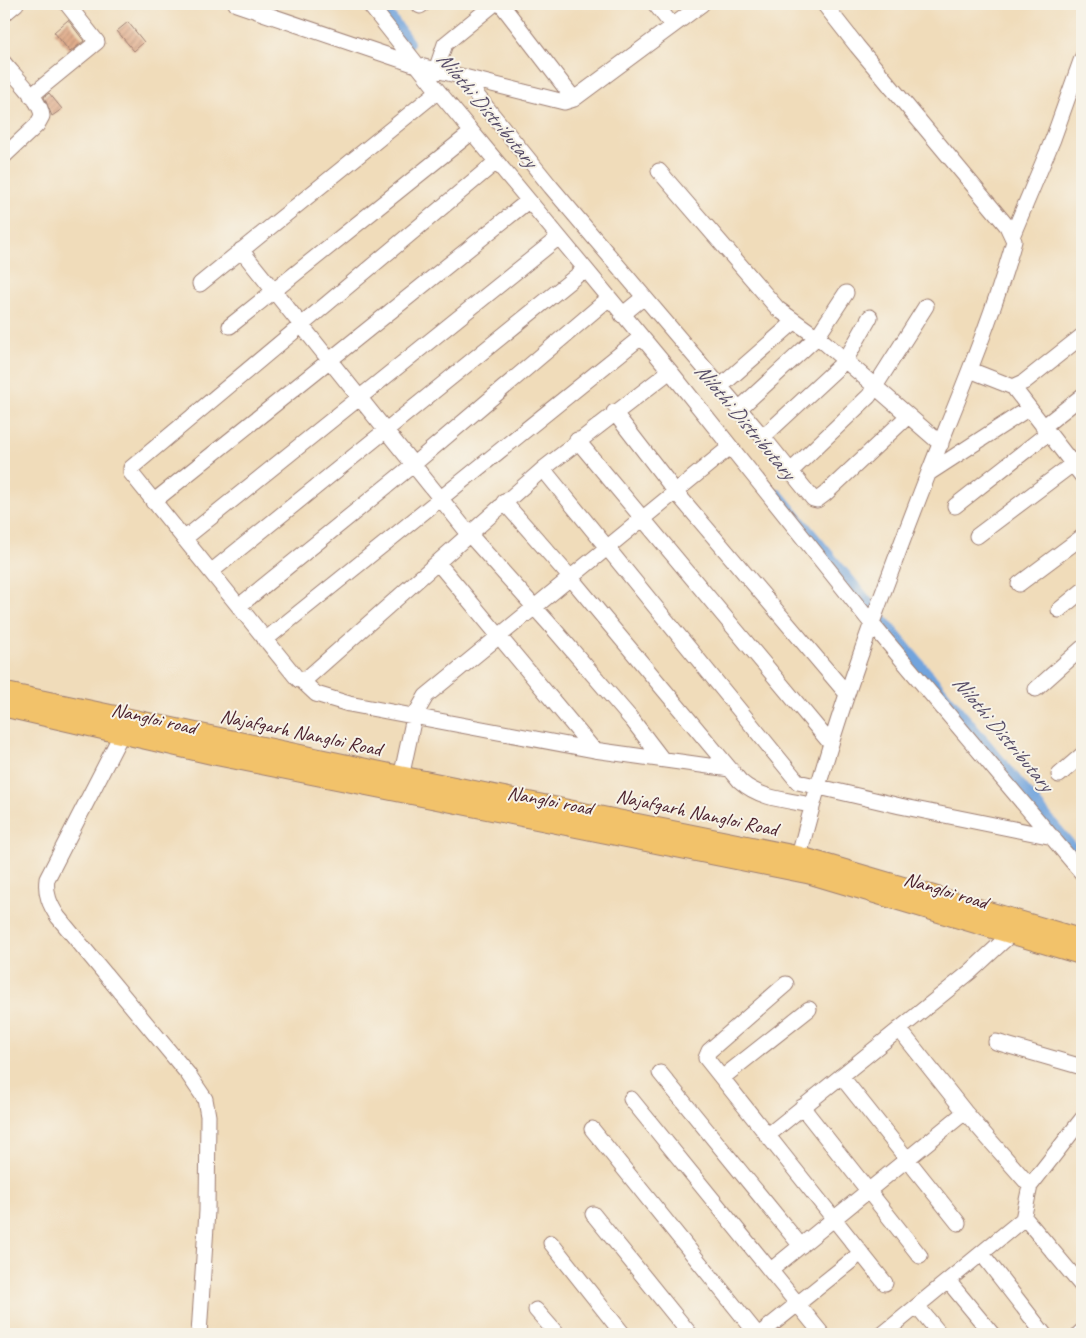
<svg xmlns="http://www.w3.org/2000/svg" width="1086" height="1338" font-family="Caveat,sans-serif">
  <defs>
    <pattern id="building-hatch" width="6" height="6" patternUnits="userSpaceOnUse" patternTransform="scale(1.25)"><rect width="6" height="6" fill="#e0ab89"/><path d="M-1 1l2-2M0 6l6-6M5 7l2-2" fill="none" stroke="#b88b70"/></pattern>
  </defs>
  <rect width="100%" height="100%" fill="#f7f3e8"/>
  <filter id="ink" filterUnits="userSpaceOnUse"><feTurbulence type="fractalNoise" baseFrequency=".02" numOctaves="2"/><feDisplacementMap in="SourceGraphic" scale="10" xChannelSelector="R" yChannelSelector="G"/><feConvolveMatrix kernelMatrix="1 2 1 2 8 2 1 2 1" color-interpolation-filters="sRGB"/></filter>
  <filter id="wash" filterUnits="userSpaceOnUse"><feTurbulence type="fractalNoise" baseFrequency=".0096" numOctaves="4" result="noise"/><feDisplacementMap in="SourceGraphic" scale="20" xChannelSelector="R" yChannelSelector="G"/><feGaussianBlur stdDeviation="1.12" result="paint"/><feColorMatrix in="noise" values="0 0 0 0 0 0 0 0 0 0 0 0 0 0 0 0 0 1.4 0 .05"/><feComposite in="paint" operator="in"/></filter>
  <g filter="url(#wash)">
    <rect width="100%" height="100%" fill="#f0dcba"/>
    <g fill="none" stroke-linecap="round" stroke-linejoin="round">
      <path stroke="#72a4dd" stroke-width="12" d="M381,4L408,43
        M778,495L1082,860"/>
    </g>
    <g id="blocks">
      <path fill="url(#building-hatch)" d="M68,20L84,41L70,52L54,32Z
        M128,22L144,42L134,51L117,31Z
        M49,93L62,109L52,116L44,97Z"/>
    </g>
  </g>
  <g filter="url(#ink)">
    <use href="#blocks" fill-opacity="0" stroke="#9d7e72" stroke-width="1"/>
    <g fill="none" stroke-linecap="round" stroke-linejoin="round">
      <defs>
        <path id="minor" d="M236,4L416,65L564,102L574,99L702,4
          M369,4L438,91L670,371L872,624L1082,873
          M501,4L574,99
          M655,4L672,25
          M420,6L423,4
          M4,14L16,4
          M4,63C14,76 41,100 42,116L37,125L4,156
          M436,70L445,44L494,4
          M462,77L551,187L763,437L813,499L817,500L825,494L908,416
          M31,96L97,42L67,4
          M496,162L131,468V473L296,677L299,680L306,679L543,469L670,371
          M659,171L778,309L824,342L941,444
          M1013,234L1053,139L1082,58
          M241,250L469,534L553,628L633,721L662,759
          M200,284L438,91
          M622,315L644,297
          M230,326L472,132
          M970,370L1013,387L1024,382L1082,336
          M720,387L794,322
          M1013,387L1082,476
          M739,409L817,337L846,293
          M614,412L675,491L847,694
          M1043,427L1082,396
          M763,437L845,361L870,317
          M577,440L831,744
          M543,469L798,782L900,806L1053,837
          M791,471L869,396L926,306
          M929,473L1029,408
          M153,502L528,201
          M504,502L570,577L740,781C760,799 786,800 812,805
          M955,506L1048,433
          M977,536L1082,457
          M184,539L559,237
          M438,563L594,750
          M212,571L585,269
          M1019,584L1082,537
          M239,606L414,464L608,299
          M1059,610L1082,591
          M265,640L641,337
          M301,680L316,694L349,704L594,750L730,769
          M1036,689L1082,648
          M122,733L47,879C45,894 50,905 58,917L188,1074L205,1099L208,1116L207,1211L199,1334
          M1059,775L1082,755
          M399,787L414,717L426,696L730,447
          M799,856C832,725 880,598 929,472C959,396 992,320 1014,241L1007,226L857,46L824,4
          M786,984L709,1051L706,1058L885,1283
          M899,1029L965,1112L1030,1186
          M996,1042L1082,1067
          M660,1073L801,1246
          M841,1076L958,1223
          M722,1078L809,1009
          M631,1099L822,1334
          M802,1107L920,1256
          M592,1129L757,1334
          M767,1136L970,972L1011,934
          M593,1214L690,1334
          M1024,1217L1082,1286
          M551,1243L623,1334
          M982,1254L1044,1334
          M771,1270L965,1112
          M949,1282L992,1334
          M918,1307L940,1334
          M536,1310L557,1334
          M760,1334L861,1253
          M883,1334L1023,1219L1030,1186L1082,1119
          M1079,1334L1082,1331"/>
        <path id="major" d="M4,692L402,776L799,856L1082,939
          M4,707L214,755L809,874L1082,955"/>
      </defs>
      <use href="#minor" stroke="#9d7e72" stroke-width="17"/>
      <use href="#major" stroke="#9d7e72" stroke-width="21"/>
      <use href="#minor" stroke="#fff" stroke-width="15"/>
      <use href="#major" stroke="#f2c26a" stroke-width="19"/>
    </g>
  </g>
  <g text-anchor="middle" stroke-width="4" stroke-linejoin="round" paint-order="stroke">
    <g font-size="20" fill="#4a1f2b" stroke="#f7f3e8">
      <text transform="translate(154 718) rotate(13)" y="7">Nangloi road</text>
      <text transform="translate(301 732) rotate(12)" y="7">Najafgarh Nangloi Road</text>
      <text transform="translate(550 800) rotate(11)" y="7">Nangloi road</text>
      <text transform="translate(697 812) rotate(12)" y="7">Najafgarh Nangloi Road</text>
      <text transform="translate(946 890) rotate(17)" y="7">Nangloi road</text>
    </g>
    <g font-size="21" font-style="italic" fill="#584e69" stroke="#f7f3e8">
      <text transform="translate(487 109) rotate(50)" y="7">Nilothi Distributary</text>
      <text transform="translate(745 421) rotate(50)" y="7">Nilothi Distributary</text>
      <text transform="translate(1003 733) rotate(50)" y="7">Nilothi Distributary</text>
    </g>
  </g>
  <rect width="1086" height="1338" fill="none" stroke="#f7f3e8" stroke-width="20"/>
</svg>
